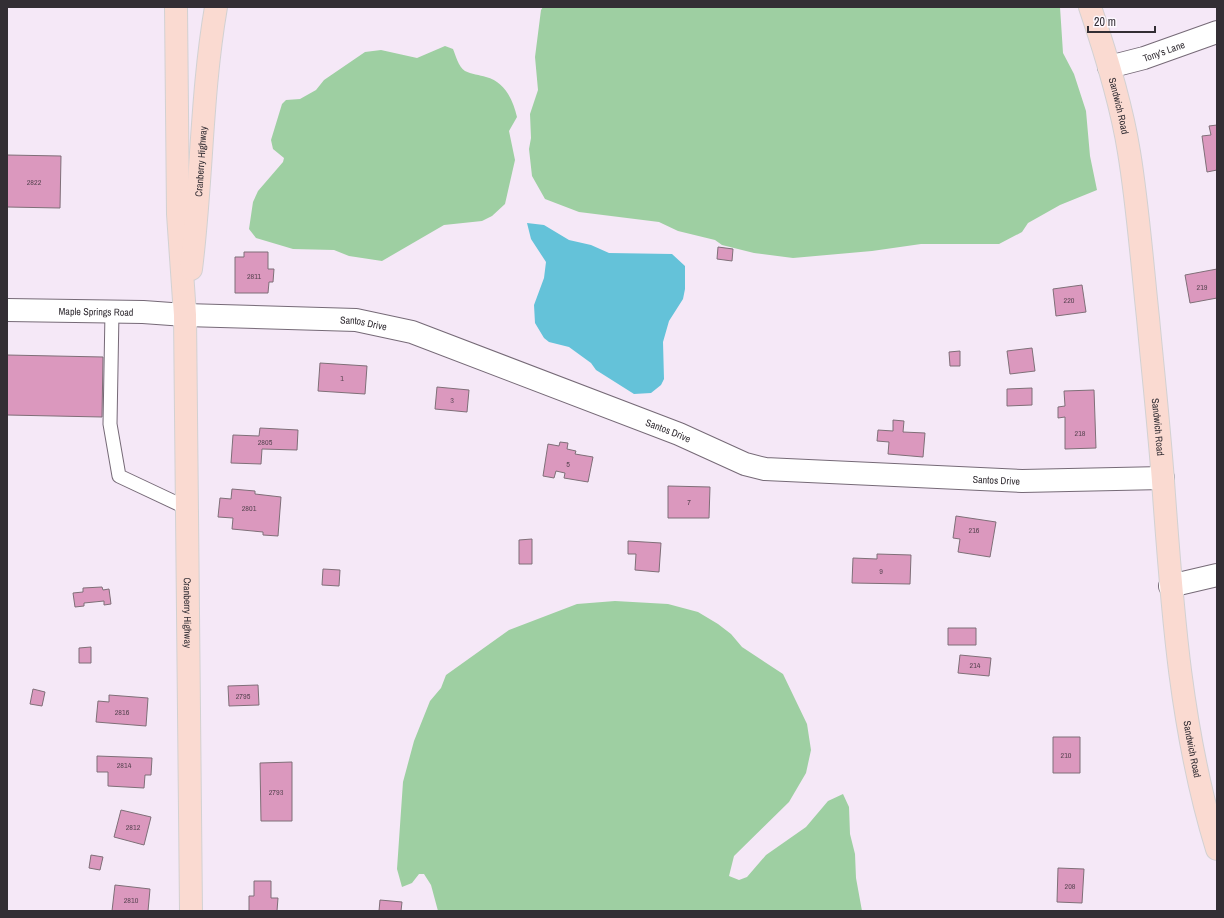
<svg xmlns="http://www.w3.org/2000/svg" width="1224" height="918" font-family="'Archivo Narrow',sans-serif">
  <rect width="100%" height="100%" fill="#f5e8f7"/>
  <path fill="#9ecfa2" d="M543,7H1060L1063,53L1074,74L1086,111L1090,156L1097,190L1060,205L1028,223L1022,232L999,244H921L872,251L793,258L754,253L722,245L715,240L678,231L659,222L579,212L545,199L532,176L529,149L531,138L530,114L538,90L535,57L541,10Z
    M445,46L453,49C456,56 458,66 465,71C471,74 480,75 486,77C505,82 513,100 517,117L509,131L515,160L505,204L492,216L482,221L444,225L382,261L349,256L334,250L293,249L256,238L249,229L253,202L258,191L283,162L284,158L273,149L271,140L282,104L286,100L300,99L316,90L324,80L365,52L381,50L417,58Z
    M615,601L668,604L698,612L718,624L731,634L742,647L783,674L807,724L811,750L806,773L789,802L734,856L729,876L739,880L747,877L766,855L806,827L828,801L843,794L849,807L850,834L855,854L856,878L862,911H438L431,885L424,874H419L412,883L402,887L397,869L403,782L414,741L430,701L441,688L446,675L509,630L577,604Z"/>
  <path fill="#64c2d9" d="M527,223L544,225L569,240L591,245L609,253L672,254L685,266V289L683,299L669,321L663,342L664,379L661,385L651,393L634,394L596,370L591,363L569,347L549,342L544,338L535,323L534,305L544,278L546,262L531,239Z"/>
  <path fill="#db98be" stroke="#7f6f78" d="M1217,125V170L1207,172L1202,136L1211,135L1209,126Z
    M7,155L61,156L60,208L7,207Z
    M718,247L733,249L732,261L717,259Z
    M244,252H268V269H274L273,282H269L268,293H235V257H244Z
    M1217,269V298L1190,303L1185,275Z
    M1082,285L1086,312L1056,316L1053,289Z
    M1032,348L1035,371L1010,374L1007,351Z
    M960,351V366H950L949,352Z
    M7,355L103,357L102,417L7,415Z
    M320,363L367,366L365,394L318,391Z
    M437,387L469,390L467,412L435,409Z
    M1032,388V405L1007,406V389Z
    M1094,390L1096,448L1065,449V417L1058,418V407L1065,406L1064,391Z
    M893,420L904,421L903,432L925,433L923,457L888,454L889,442L877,441L878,430L893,431Z
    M260,428L298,430L297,450L262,449L261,464L231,463L233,435L259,436Z
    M560,442L568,443L567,449L576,451L575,454L593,457L588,482L564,478L565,473L556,471L554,478L543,476L548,444L559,446Z
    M668,486L710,487L709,518H668Z
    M232,489L255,491V494L281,497L278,536L263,535V532L232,529L233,518L218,517L220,498L231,499Z
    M956,516L996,522L990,557L958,552L960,539L953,538Z
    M532,539V564H519V540Z
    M628,541L661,543L659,572L635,570L636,554H628Z
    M877,554L911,555L910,584L852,583L853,558L877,559Z
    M323,569L340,570L339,586L322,585Z
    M102,587L103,590L109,589L111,604L104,605V601L84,603V606L75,607L73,593L83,592V588Z
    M948,628H976V645H948Z
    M91,647V663H79V648Z
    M960,655L991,658L989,676L958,673Z
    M258,685L259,705L229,706L228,686Z
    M33,689L45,692L42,706L30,704Z
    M109,695L148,698L146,726L96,722L98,701L109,702Z
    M1053,737H1080V773H1053Z
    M97,756L152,758L151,775H145L144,788L108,786V772H97Z
    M292,762V821H261L260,763Z
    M121,810L151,817L144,845L114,837Z
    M91,855L103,857L100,870L89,868Z
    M1058,868L1084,869L1082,903L1057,902Z
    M254,881H271V898H278L277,911H249V896H254Z
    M115,885L150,889L148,911H112Z
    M380,900L402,902L401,911H379Z"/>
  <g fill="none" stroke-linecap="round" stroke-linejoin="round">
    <defs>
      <path id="service" d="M112,312L110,424L119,476L187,508"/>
      <g id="minor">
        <path id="s1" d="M1109,67L1144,58L1217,32"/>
        <path id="s2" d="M7,310L143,312L185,315L356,320L412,332L679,434L745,464L765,469L1022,481L1163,478"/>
        <path d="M1170,586L1217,575"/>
      </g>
      <g id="primary">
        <path id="s3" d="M176,7L178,214L185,315L191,911"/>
        <path id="s4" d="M1090,7C1106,54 1121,102 1129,152C1138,207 1142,263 1148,318C1153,372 1159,426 1163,481C1172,605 1180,729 1217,849"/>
        <path id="s5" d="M191,269C202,182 201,94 216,7"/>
      </g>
    </defs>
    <use href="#service" stroke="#766a77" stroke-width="15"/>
    <use href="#minor" stroke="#766a77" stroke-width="24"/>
    <use href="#primary" stroke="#d2d1d2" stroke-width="24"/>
    <use href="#service" stroke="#fff" stroke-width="13"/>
    <use href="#minor" stroke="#fff" stroke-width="22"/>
    <use href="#primary" stroke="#fadad1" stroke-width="22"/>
  </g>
  <g text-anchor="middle" stroke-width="3" stroke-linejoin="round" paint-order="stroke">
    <g font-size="8" fill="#5d4856">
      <text x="34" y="185">2822</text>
      <text x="254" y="279">2811</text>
      <text x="1202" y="290">219</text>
      <text x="1069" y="303">220</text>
      <text x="342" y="381">1</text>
      <text x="452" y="403">3</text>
      <text x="1080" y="436">218</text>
      <text x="265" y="445">2805</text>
      <text x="568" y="467">5</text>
      <text x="689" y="505">7</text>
      <text x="249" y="511">2801</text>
      <text x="974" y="533">216</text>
      <text x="881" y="574">9</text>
      <text x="975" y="668">214</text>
      <text x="243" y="699">2795</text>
      <text x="122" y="715">2816</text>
      <text x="1066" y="758">210</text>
      <text x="124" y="768">2814</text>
      <text x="276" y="795">2793</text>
      <text x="133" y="830">2812</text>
      <text x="1070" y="889">208</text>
      <text x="131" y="903">2810</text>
    </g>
    <g font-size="10" fill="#332e34" stroke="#fdf8fe">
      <text dy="4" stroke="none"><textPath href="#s1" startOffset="57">Tony's Lane</textPath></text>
      <text dy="4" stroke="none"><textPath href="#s4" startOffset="103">Sandwich Road</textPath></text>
      <text dy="4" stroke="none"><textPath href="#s5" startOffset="108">Cranberry Highway</textPath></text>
      <text dy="4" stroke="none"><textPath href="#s2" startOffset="89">Maple Springs Road</textPath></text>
      <text dy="4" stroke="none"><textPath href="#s2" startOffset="357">Santos Drive</textPath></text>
      <text dy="4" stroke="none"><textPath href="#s4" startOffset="427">Sandwich Road</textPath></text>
      <text dy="4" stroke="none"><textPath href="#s2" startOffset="681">Santos Drive</textPath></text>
      <text dy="4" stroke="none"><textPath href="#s2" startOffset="1017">Santos Drive</textPath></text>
      <text dy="4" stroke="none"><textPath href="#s3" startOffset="606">Cranberry Highway</textPath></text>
      <text dy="4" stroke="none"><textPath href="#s4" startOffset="751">Sandwich Road</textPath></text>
    </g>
  </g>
  <rect width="1224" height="918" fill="none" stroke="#332e34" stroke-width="16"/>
  <path d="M1088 26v6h67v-6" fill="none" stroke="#332e34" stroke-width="2"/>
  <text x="1094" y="26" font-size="12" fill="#332e34" stroke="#fdf8fe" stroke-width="3" paint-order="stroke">20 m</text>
</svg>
